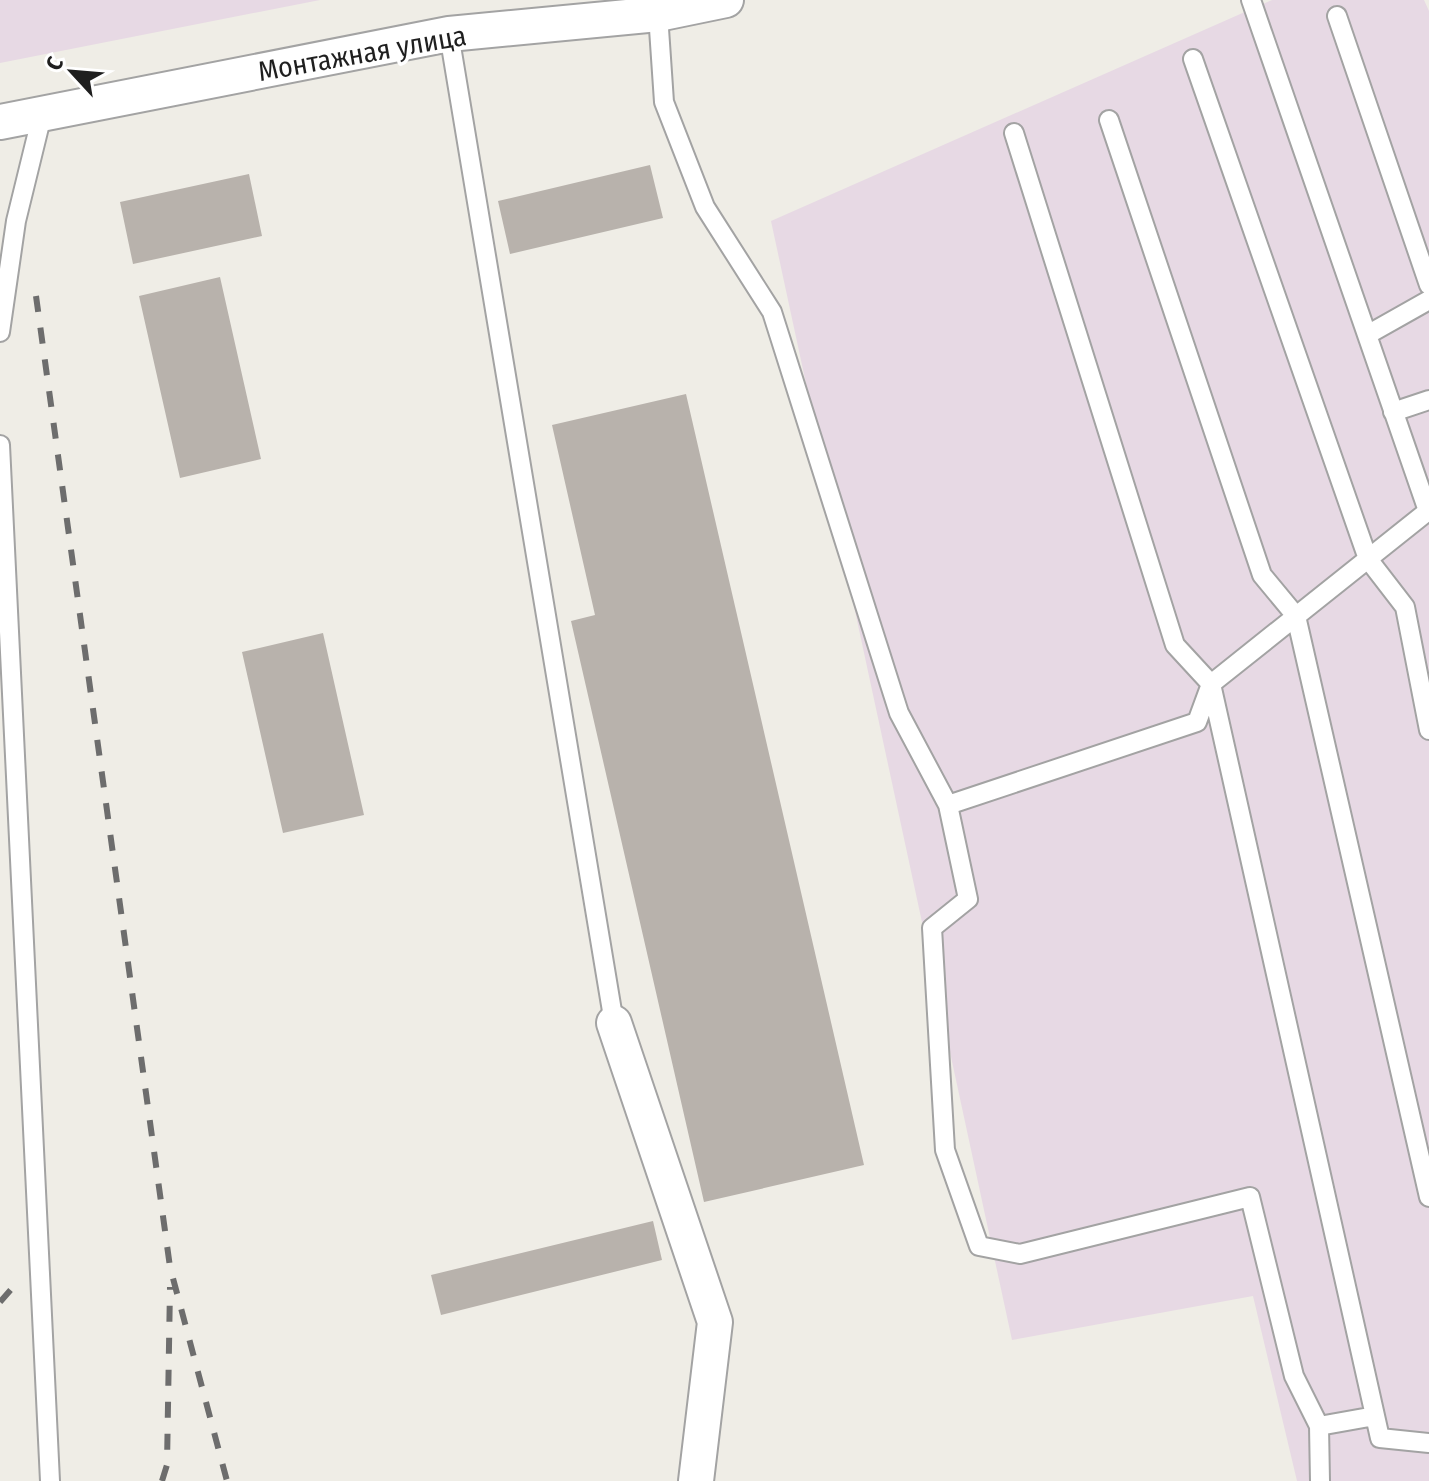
<svg xmlns="http://www.w3.org/2000/svg" width="1429" height="1481" font-family="'Fira Sans Condensed',sans-serif">
  <rect width="100%" height="100%" fill="#efede6"/>
  <path fill="#e7d9e4" d="M0,0H320L0,63Z
    M1272,0H1424L1429,11V1481H1297L1253,1296L1012,1340L771,221Z"/>
  <path fill="#b8b2ac" d="M650,165L663,218L510,254L498,201Z
    M249,174L262,236L133,264L120,202Z
    M220,277L261,459L180,478L139,296Z
    M686,394L864,1165L704,1202L571,621L595,615L552,425Z
    M323,633L364,815L283,833L242,652Z
    M653,1221L662,1260L441,1315L431,1275Z"/>
  <g fill="none" stroke-linecap="round" stroke-linejoin="round">
    <defs>
      <path id="lane" d="M658,14L664,102L705,207L772,312L899,713L948,805L968,899L932,928L945,1150L979,1246L1020,1254L1250,1197L1294,1376L1319,1426L1375,1416
        M1337,16L1429,285
        M449,34L614,1023
        M1193,59L1368,559L1405,607L1429,730
        M1109,120L1262,575L1296,616L1429,1197
        M1014,133L1175,645L1211,684L1380,1438L1429,1443
        M0,332L16,221L42,115
        M1367,335L1429,300
        M1393,412L1429,400
        M0,445L50,1481
        M948,805L1197,722L1211,684L1428,511L1251,0
        M1319,1426L1320,1481"/>
      <path id="street" d="M0,122L449,34L658,14L726,0
        M614,1023L715,1322L696,1481"/>
    </defs>
    <use href="#lane" stroke="#a3a3a3" stroke-width="22"/>
    <use href="#street" stroke="#a3a3a3" stroke-width="38"/>
    <use href="#lane" stroke="#fff" stroke-width="18"/>
    <use href="#street" stroke="#fff" stroke-width="34"/>
    <path stroke="#6d6d6d" stroke-width="6" stroke-dasharray="16 16" stroke-linecap="butt" d="M36,296L170,1267L227,1481
      M0,1302L14,1286
      M162,1481L167,1465L170,1287"/>
  </g>
  <g text-anchor="middle" stroke-width="7" stroke-linejoin="round" paint-order="stroke">
    <g font-size="28" fill="#1f1f1f" stroke="#fff">
      <text transform="translate(362 53) rotate(-10)" y="10">Монтажная улица</text>
    </g>
  </g>
  <g transform="translate(72 72) rotate(296)" stroke="#ffffff" stroke-width="6" paint-order="stroke">
  <path d="M0-6L14 30L0 20L-14 30Z" fill="#1f1f1f"/>
  <text y="-12" font-size="22" font-weight="bold" text-anchor="middle" fill="#1f1f1f">С</text>
  </g>
</svg>
